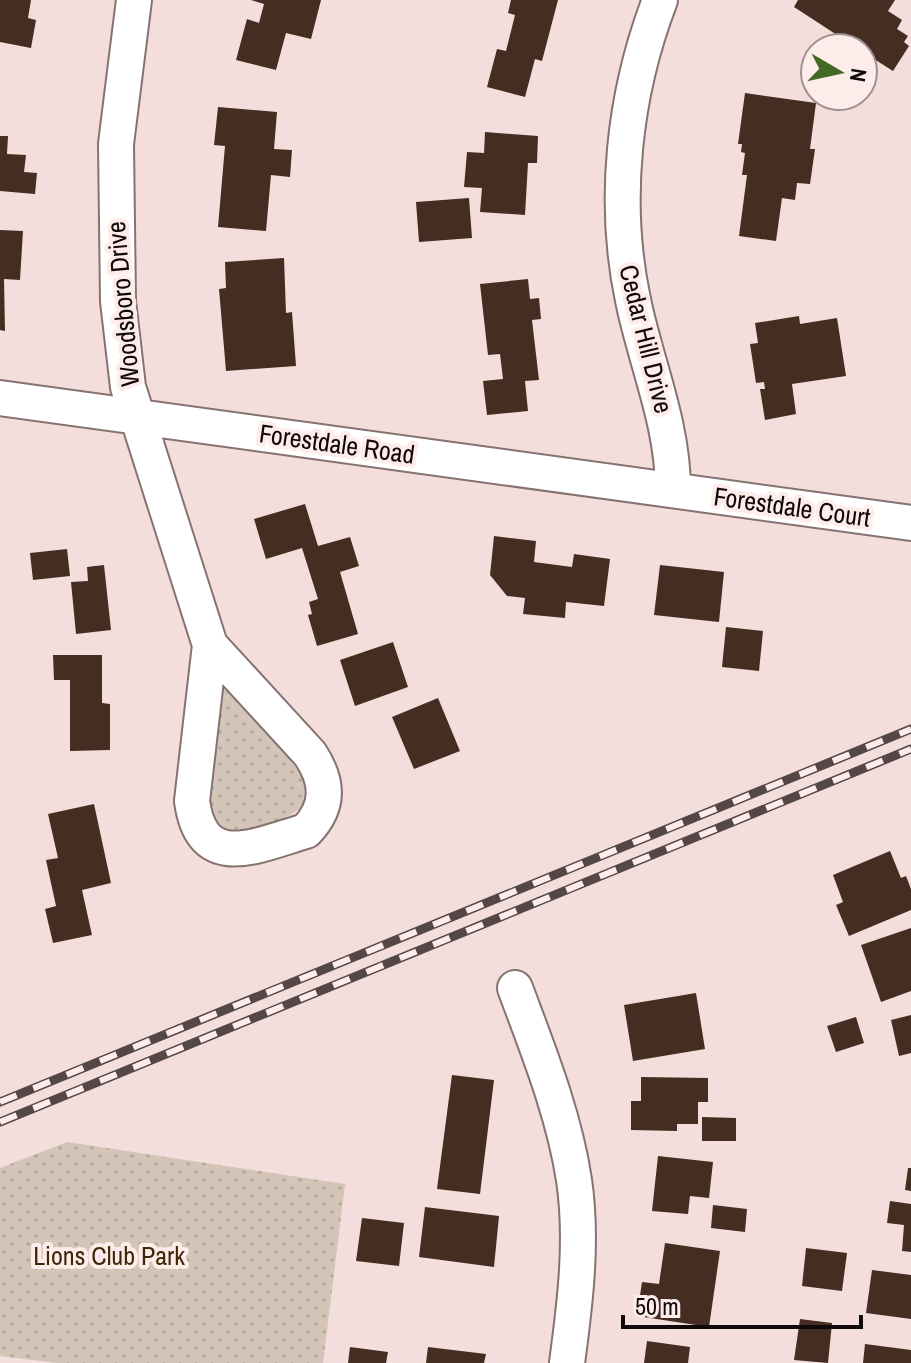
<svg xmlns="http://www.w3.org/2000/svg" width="911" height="1363" font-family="'Archivo Narrow',sans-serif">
  <defs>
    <pattern id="grass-dots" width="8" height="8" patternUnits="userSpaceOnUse" patternTransform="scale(2)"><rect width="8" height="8" fill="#d3c5b7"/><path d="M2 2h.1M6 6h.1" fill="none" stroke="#b4a89c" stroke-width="1.8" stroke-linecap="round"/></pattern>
  </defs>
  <rect width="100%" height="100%" fill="#f4dedc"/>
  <path fill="url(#grass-dots)" d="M228,684L302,762L312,793C298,816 281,820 257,829C181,857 216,728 221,691Z
    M67,1142L345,1184L323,1363H57L0,1356V1168Z"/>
  <path fill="#452d22" d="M0,0H31L28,18L36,20L31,48L0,42Z
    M251,0H321L311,39L286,33L276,70L236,60L247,19L259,23L264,4Z
    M511,0H558L542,61L535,59L525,97L487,87L497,49L506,51L515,15L508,13Z
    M798,0H895L888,11L902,20L897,29L908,36L904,42L909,46L893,71L863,52V48H857L794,7Z
    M745,93L816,103L810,149H815L810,184L797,183L795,200L782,198L776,241L739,236L747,175H742L745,153L741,152L742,144H738Z
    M218,107L277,112L274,149L292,150L290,177L271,175L266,231L218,227L225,146L214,145Z
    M485,132L538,136L537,163H528L525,215L480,212L482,188L464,187L467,152L484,153Z
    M0,136H8L7,154L26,155L24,172L37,173L35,194L0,191Z
    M469,198L472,238L419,242L416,202Z
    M0,230L23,231L20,280L4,279L5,331L0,330Z
    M284,258L286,313L292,312L296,366L226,371L219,289L226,288L225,262Z
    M528,279L530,299L539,298L541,319L532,320L539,380L525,381L528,411L487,415L483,381L503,379L500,354L488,355L480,284Z
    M799,316L800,324L837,318L846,376L792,384L796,414L765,420L760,389H765L764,382L756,383L750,344L758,343L755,323Z
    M305,504L318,546L350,537L359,566L340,572L358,634L317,646L308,615L312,614L309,602L318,599L302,548L266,559L254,519Z
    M494,536L536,541L534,562L572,567L574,554L610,559L604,606L566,602L565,618L523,614L525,598L507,596L490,575Z
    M67,549L70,576L33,580L30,553Z
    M104,565L111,630L76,634L71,582L88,581L87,567Z
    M660,565L724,572L719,622L654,615Z
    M726,627L763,631L759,671L722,667Z
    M393,642L408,687L355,706L340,660Z
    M53,655H102V703L110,704V750L70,751V680H54Z
    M438,698L460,751L414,769L392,717Z
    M94,804L111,883L82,890L92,935L53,943L45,909L56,906L46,860L58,858L48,814Z
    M890,851L901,878L906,876L911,889V910L849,936L836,905L843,902L833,875Z
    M911,928V991L881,1002L861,945Z
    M696,993L705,1049L633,1061L624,1005Z
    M911,1015V1053L899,1056L891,1020Z
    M856,1017L864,1043L836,1052L827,1026Z
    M452,1075L494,1080L480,1194L437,1189Z
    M641,1077L708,1078V1102H698V1124H677V1131L631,1130V1101H641Z
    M702,1117L736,1118V1141H702Z
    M658,1156L713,1162L709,1198L690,1196L688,1214L652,1211Z
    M908,1168H911V1191L905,1190Z
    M890,1201L911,1204V1252L902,1251L904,1225L887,1223Z
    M713,1205L747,1209L745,1232L711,1228Z
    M425,1207L499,1216L494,1267L419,1257Z
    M362,1218L404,1223L399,1266L356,1261Z
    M665,1243L720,1251L709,1327L637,1316L642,1282L659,1284Z
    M806,1248L847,1253L842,1291L802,1286Z
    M872,1270L911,1275V1319L866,1313Z
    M800,1319L832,1323L828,1363L794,1360Z
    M647,1341L690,1347L688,1363H644Z
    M865,1344L911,1350V1363H863Z
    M350,1347L388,1352L386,1363H348Z
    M428,1347L486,1354L484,1363H426Z"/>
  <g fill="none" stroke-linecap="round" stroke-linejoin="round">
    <defs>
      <path id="street" d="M134,0L116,144L118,301L128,387L210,645L310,754C328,781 330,806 306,831C257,845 202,874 192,801L210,645
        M660,0C624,94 612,201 633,300C646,364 673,423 673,490
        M0,398L911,523
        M515,988C538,1050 564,1114 574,1180C583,1240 575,1304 567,1363"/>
    </defs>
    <use href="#street" stroke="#857271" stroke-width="38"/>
    <use href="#street" stroke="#fff" stroke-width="34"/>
    <defs>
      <path id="rail" d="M0,1102L911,729
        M0,1122L911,749"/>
    </defs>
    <use href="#rail" stroke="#534747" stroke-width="9"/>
    <use href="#rail" stroke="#feeceb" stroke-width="6" stroke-dasharray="18" stroke-linecap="butt"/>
  </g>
  <g text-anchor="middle" stroke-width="8" stroke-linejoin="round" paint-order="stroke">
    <g font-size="26" fill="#100909" stroke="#feeceb">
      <text transform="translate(123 304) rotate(-95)" y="9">Woodsboro Drive</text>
      <text transform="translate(646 339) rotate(76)" y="9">Cedar Hill Drive</text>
      <text transform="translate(337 444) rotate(8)" y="9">Forestdale Road</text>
      <text transform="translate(792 507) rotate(8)" y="9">Forestdale Court</text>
    </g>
    <g font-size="26" fill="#3f2708" stroke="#feeceb">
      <text x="109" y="1265">Lions Club Park</text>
    </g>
  </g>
  <g transform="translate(839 72) rotate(99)"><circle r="38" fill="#feeceb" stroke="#9f9191" stroke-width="2"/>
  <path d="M0-6L14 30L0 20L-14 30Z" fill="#426923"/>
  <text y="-12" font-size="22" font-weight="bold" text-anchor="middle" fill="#100909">N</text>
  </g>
  <path d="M623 1315v12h238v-12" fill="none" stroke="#100909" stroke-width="4"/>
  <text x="635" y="1315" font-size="24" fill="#100909" stroke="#feeceb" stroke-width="6" paint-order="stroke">50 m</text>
</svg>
